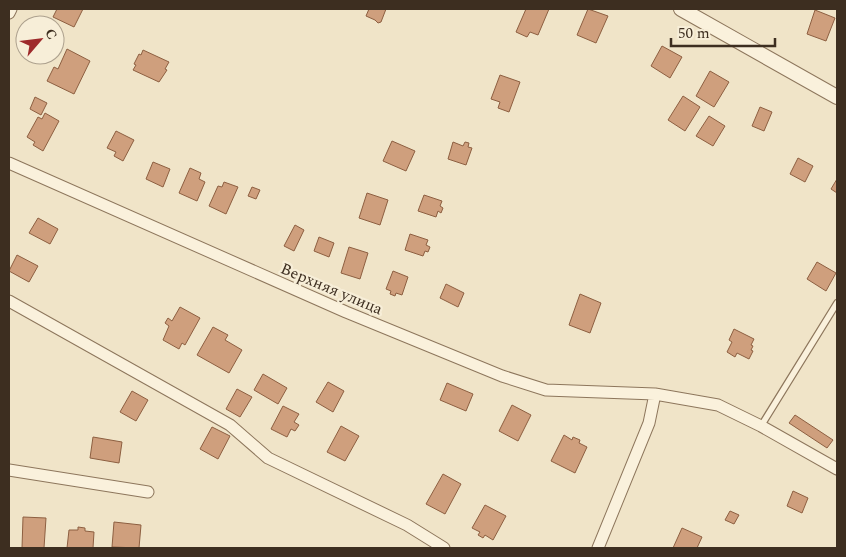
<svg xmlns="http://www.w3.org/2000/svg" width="846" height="557" font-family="Spectral,serif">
  <rect width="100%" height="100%" fill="#f0e4c8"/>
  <path fill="#cf9f7d" stroke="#8d5f41" d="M57,9H83L74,27L53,17Z
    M369,9H386L381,22L378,23L375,20L366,16Z
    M526,9H549L538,35L530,32L527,37L516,32Z
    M588,9L608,16L596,43L577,35Z
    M815,10L835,18L826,41L807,34Z
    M662,46L682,57L670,78L651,66Z
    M67,49L90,61L74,94L47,81L54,67L58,69Z
    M143,50L169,62L165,69L167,70L159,82L133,70L136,65L134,64L139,54L141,55Z
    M710,71L729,82L714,107L696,96Z
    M500,75L520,82L509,112L498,108L500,102L491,99Z
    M683,96L700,107L685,131L668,120Z
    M35,97L47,103L41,115L30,109Z
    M760,107L772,112L764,131L752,126Z
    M45,113L59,121L43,151L33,145L35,142L27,137L38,117L42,119Z
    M709,116L725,126L713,146L696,136Z
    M116,131L134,140L123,161L114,156L116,152L107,148Z
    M392,141L415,151L406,171L383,161Z
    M453,142L463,146L465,142L469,143L468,147L472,148L466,165L448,159Z
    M798,158L813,166L805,182L790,174Z
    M153,162L170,169L163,187L146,179Z
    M190,168L201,173L199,179L205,182L197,201L179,193Z
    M837,179V193L831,189Z
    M224,182L238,187L226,214L209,206L218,186L222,187Z
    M252,187L260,190L256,199L248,196Z
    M367,193L388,200L380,225L359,218Z
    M424,195L442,201L440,206L443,208L441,213L438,211L436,217L418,211Z
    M38,218L58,229L50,244L29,233Z
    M295,225L304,230L294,251L284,246Z
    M410,234L428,240L426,245L430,247L428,252L425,251L423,256L405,250Z
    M319,237L334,243L329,257L314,251Z
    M349,247L368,253L360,279L341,273Z
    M17,255L38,266L29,282L9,271Z
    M817,262L836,273L826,291L807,279Z
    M393,271L408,277L402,295L396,293L395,296L390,294L391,291L386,289Z
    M446,284L464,293L458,307L440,298Z
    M580,294L601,303L590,333L569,325Z
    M180,307L200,318L185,345L182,343L179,349L163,340L169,326L165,323L168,318L172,321Z
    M213,327L228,335L225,340L242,350L229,373L197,355Z
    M734,329L754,339L751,345L753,346L751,350L753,351L749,359L737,353L735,357L727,352L732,342L729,340Z
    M263,374L287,388L278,404L254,390Z
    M328,382L344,391L333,412L316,402Z
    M447,383L473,394L466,411L440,400Z
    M237,389L252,397L240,417L226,409Z
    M132,391L148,400L136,421L120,412Z
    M512,405L531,415L518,441L499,431Z
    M283,406L299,414L294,422L299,425L295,431L291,429L287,437L271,429Z
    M795,415L833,440L827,448L789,423Z
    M341,426L359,436L345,461L327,452Z
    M212,427L230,436L218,459L200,449Z
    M564,435L572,440L573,437L580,440L579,443L587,447L575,473L551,461Z
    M93,437L122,442L119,463L90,458Z
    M443,474L461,484L445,514L426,504Z
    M793,491L808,498L802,513L787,506Z
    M485,505L506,516L493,540L485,535L483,538L478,535L480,532L472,528Z
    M730,511L739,515L734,524L725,520Z
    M23,517L46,518L44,548H22Z
    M114,522L141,525L139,548L112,547Z
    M78,527L85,528V531L94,532L93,548H67L69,530H78Z
    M682,528L702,537L697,548H673Z"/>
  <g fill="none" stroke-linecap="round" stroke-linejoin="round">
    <defs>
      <path id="service" d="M761,426L837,303"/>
      <path id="minor" d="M9,13L11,9
        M9,163L346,312L502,376L546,390L655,394L718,405L761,426L837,469
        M9,301L230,425L268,458L407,525L444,548
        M9,470L148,492
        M598,548L649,423L655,394"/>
      <path id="tertiary" d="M681,9L837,97"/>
    </defs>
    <use href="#service" stroke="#8d765c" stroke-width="8"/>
    <use href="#minor" stroke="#8d765c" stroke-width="13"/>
    <use href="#tertiary" stroke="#8d765c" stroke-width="16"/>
    <use href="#service" stroke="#faf1dc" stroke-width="5.5"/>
    <use href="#minor" stroke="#faf1dc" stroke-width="11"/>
    <use href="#tertiary" stroke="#faf1dc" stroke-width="14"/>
  </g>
  <g text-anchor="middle" stroke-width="4.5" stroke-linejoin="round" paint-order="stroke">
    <g font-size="16" fill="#3d2e20" stroke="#f7eed8">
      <text transform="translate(332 288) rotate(23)" y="6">Верхняя улица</text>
    </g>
  </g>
  <rect width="846" height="557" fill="none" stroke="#3d2e20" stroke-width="20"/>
  <g transform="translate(40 40) rotate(62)"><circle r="24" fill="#f7eed8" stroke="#ada18e"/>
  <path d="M0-4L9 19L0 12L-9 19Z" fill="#9e2a2b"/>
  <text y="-8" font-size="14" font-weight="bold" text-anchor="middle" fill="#3d2e20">С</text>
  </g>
  <path d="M671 38v8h104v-8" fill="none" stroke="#3d2e20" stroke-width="2.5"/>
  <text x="678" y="38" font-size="15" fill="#3d2e20" stroke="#f7eed8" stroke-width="4" paint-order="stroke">50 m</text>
</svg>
